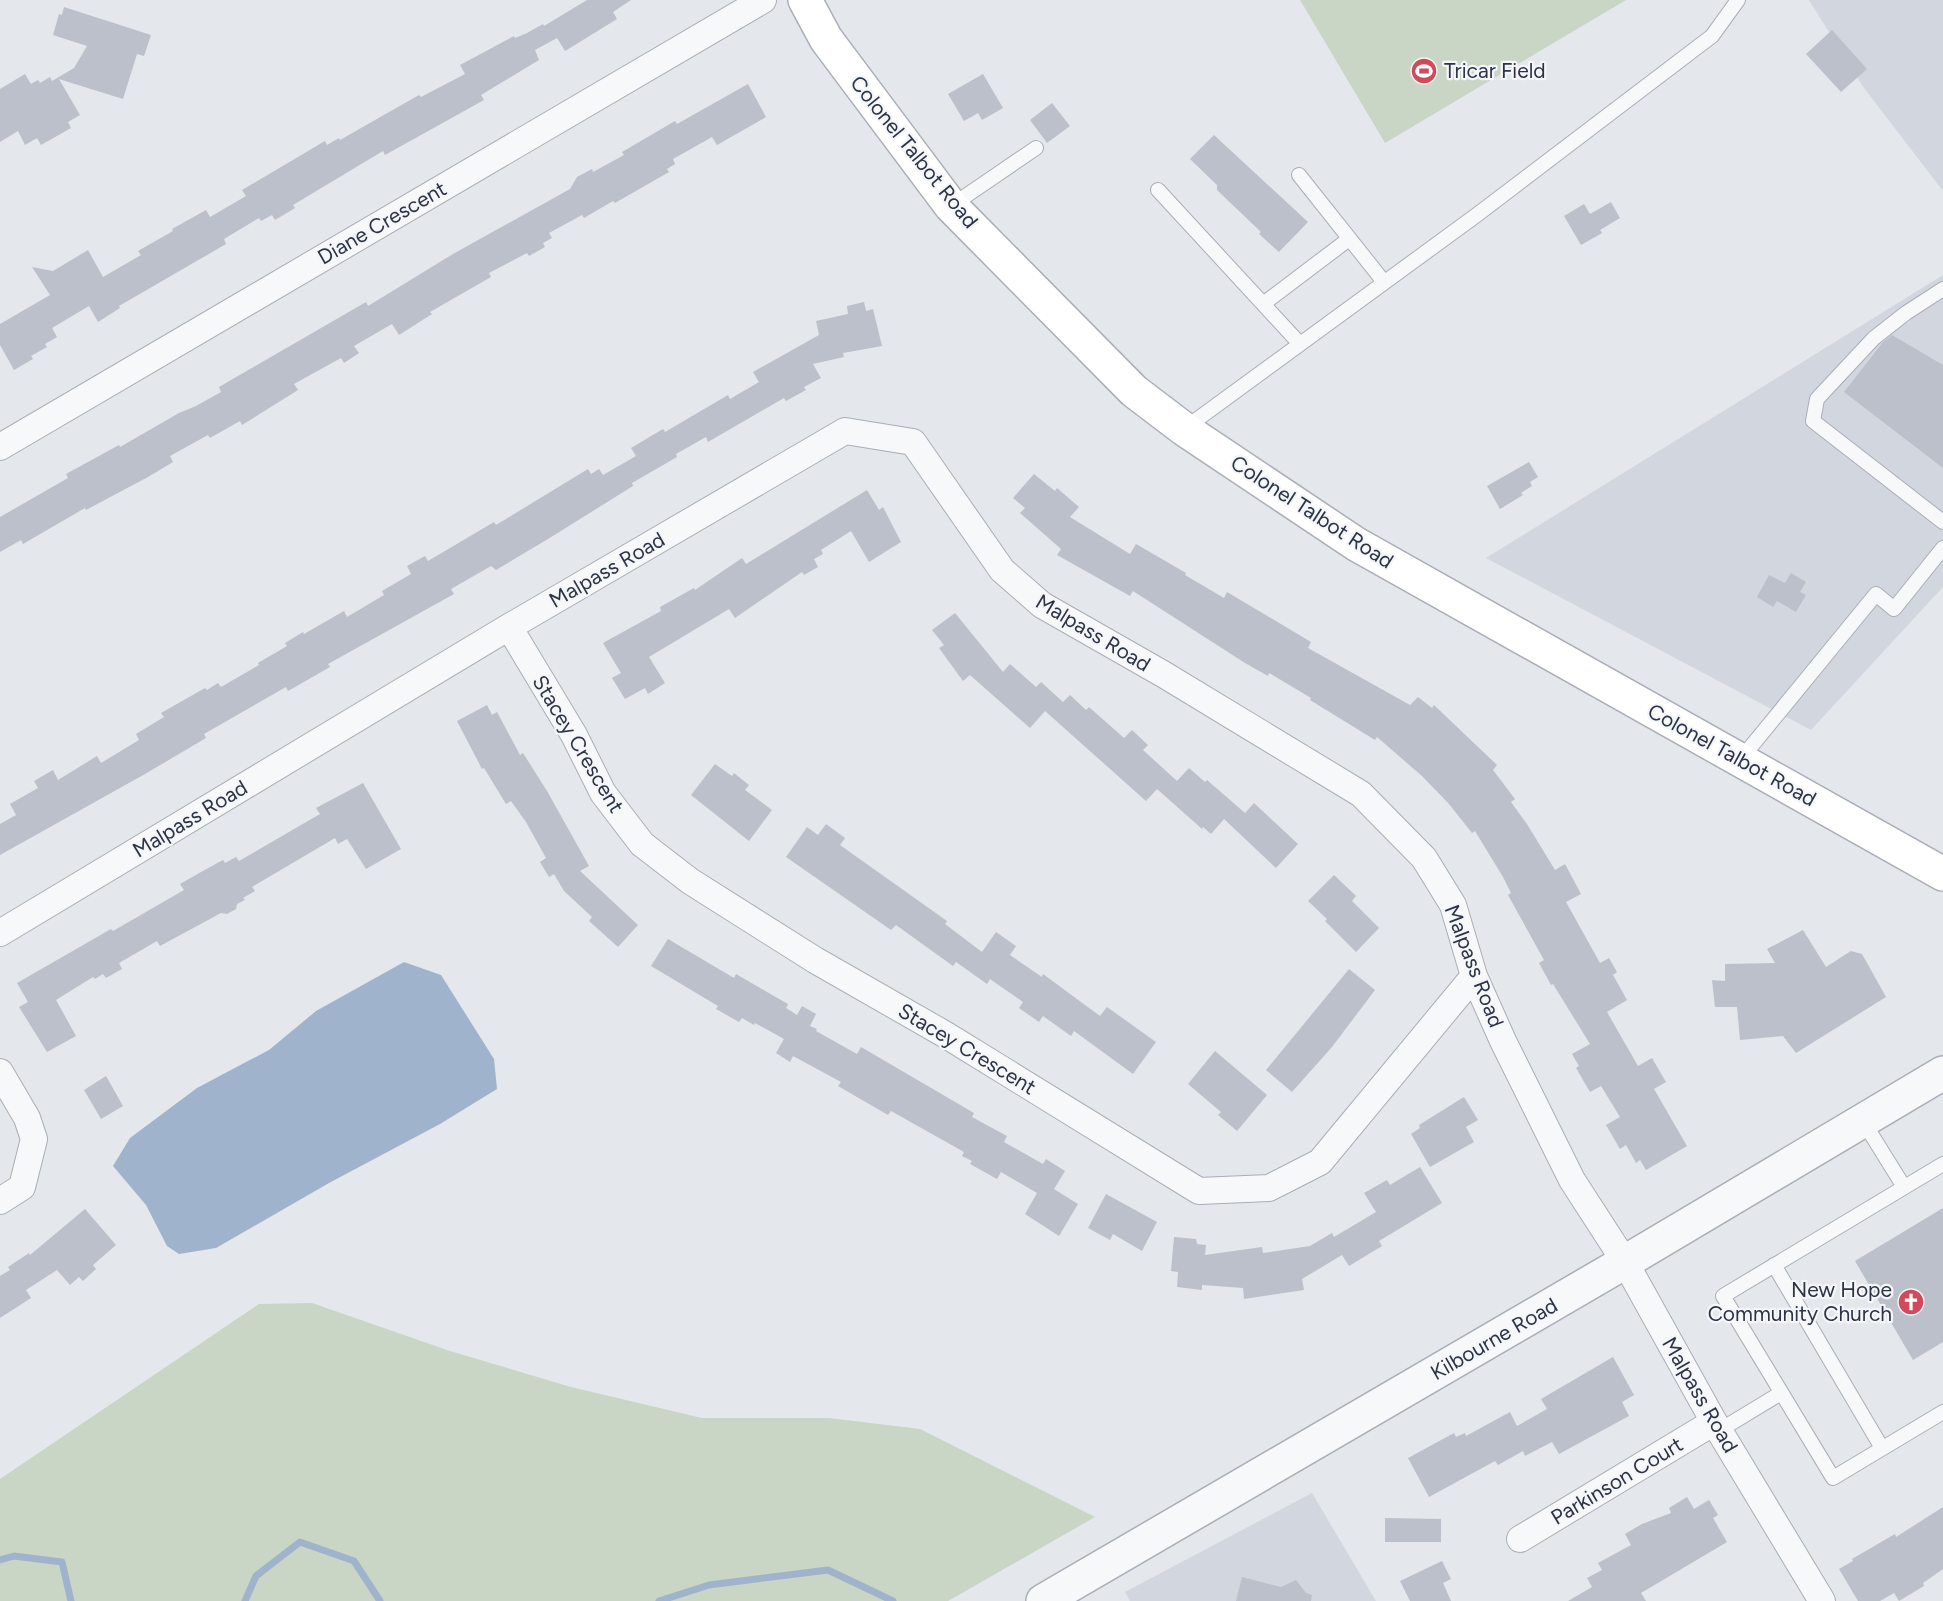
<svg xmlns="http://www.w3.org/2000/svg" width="1943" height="1601" font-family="Figtree,sans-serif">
  <rect width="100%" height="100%" fill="#e4e7ec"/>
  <path fill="#d2d6de" d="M1809,0H1943V191L1864,88Z
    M1943,275V587L1811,730L1486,558Z
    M1312,1493L1376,1601H1130L1125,1592Z"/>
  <path fill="#c9d6c5" d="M1300,0H1626L1385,143Z
    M312,1303L450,1351L571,1387L702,1418H829L920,1429L1095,1517L948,1601H0V1479L259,1304Z"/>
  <path fill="#9fb4cc" d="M404,962L441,975L494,1059L497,1089L440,1124L329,1183L216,1248L179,1254L167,1246L146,1205L113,1166L130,1138L197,1088L269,1050L316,1011Z"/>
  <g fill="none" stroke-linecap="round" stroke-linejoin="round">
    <path stroke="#9fb4cc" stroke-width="7" d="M0,1560L14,1556L62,1562L71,1601
      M245,1601L256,1576L300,1542L354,1561L380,1601
      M659,1601L709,1585L828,1570L893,1601"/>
  </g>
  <path fill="#bbc0ca" d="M587,0H631L613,12L617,19L583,40L565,51L557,38L535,50L539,60L481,95L484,100L385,155L383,151L293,205L295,208L275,220L272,215L261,221L259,218L224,239L226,244L119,306L120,308L98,322L89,306L52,328L57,337L45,344L47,347L31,356L33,359L14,370L0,345V324L50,295L32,267L53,271L88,250L103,277L141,255L138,251L173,231L172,229L206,210L210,217L246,196L242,190L325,141L327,145L339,138L340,140L419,95L421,97L465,74L460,65L514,36L515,38L527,33L543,24L544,26Z
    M64,7L151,35L144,56L137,54L123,99L59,79L80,115L68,122L71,128L41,145L37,138L25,145L18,131L0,142V89L25,74L31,84L38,80L40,83L50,77L52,81L74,68L87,46L53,35L59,14L62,15Z
    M1832,30L1867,69L1841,92L1806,54Z
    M983,74L1003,108L982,120L978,113L964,121L948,94Z
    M748,84L766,117L717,145L712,137L673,159L675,164L667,169L669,172L615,203L613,201L584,218L582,215L549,233L552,238L543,243L545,247L529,256L527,253L489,273L491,277L430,312L432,314L399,335L392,324L354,346L359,353L344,363L341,358L294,384L298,390L242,425L240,421L210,438L208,435L170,456L173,462L148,477L86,510L85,508L23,544L21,540L0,552V517L68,478L66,474L119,445L120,447L179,413L196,406L221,392L219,387L366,302L368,306L453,254L570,189L577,177L592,169L593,172L624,155L622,152L675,121L677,124Z
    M1052,103L1070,126L1047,143L1030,120Z
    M1214,135L1308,222L1279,252L1259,234L1261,232L1217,190V185L1190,159Z
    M1611,202L1620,218L1600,230L1602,233L1581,245L1564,216L1584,204L1590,214Z
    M864,302L866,311L873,309L882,346L843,353L844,357L813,364L821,378L804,387L806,390L786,401L784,398L708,442L706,437L676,454L677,457L632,483L633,486L548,539L496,570L491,566L451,589L454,594L328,664L330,667L288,691L286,687L204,734L206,738L145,774L0,855V824L16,815L10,804L38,788L34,781L53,770L58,780L97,756L101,763L139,740L136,734L164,717L161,713L205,688L207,690L218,683L221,687L259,665L258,663L287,646L285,643L303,632L304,634L344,611L347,617L384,595L382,591L411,574L407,566L425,556L428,561L494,522L496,525L588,469L591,474L599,469L603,475L636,456L631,448L663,429L665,432L728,395L730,399L759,382L753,372L819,335L816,321L848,314L847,306Z
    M1892,335L1943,365V468L1844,392L1883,342Z
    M1529,462L1538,477L1530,482L1532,486L1521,493L1523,495L1500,509L1487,486Z
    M1034,474L1055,491L1057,488L1079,507L1070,517L1130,554L1136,544L1186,573L1185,575L1224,598L1227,592L1311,642L1308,648L1410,705L1418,697L1432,708L1434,705L1497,765L1493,770L1515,799L1511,802L1527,824L1555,870L1565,864L1581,894L1566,902L1600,963L1609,958L1617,972L1613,975L1627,1000L1607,1012L1638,1066L1652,1058L1666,1082L1654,1089L1687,1146L1646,1170L1640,1160L1636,1163L1626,1145L1620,1149L1606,1125L1620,1117L1601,1086L1590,1092L1576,1068L1579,1066L1572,1054L1590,1044L1553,984L1551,985L1539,963L1544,960L1508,895L1511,893L1503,877L1475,831L1472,833L1449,804L1422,776L1377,737L1375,740L1310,700L1311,698L1269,673L1268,676L1245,663L1133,591L1130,596L1057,555L1061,549L1020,513L1025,508L1013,498Z
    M867,490L879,510L883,507L901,542L869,562L851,531L821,550L823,554L814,559L818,567L804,575L802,572L735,618L729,609L649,657L665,683L648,694L645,688L625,699L612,678L621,673L603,643L661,611L660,607L694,588L695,590L742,558L746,564Z
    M1791,573L1806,582L1800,592L1806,595L1796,612L1777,601L1773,607L1757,597L1769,575L1785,583Z
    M955,613L1003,672L1010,664L1036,687L1041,682L1063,702L1070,695L1086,710L1089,707L1124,738L1132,730L1148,745L1143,750L1177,781L1189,768L1205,782L1207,780L1245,813L1254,803L1298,844L1276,868L1224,819L1211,834L1203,827L1202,829L1157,789L1146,801L1045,711L1030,728L970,675L963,681L939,648L944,645L932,630Z
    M487,705L492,715L497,712L520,755L523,753L547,791L589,866L580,871L638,925L618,947L589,921L592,917L564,891L554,874L549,877L540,862L546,858L526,822L511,801L506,804L484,768L482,769L457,721Z
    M715,764L732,776L734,773L749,785L745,790L772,810L749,841L691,795Z
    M363,783L401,849L366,869L347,839L338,844L335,838L252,887L255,891L243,898L245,900L237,904L236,909L227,914L221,913L160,946L157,941L119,963L122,969L106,978L103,974L95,979L93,977L56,1000L76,1036L47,1052L19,1007L28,1002L17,983L111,929L113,931L184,890L180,884L201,872L223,860L225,863L236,857L239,861L320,814L316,808Z
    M826,824L845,838L840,845L947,921L945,924L982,952L996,932L1016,946L1010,955L1042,977L1043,974L1100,1016L1107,1007L1156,1042L1133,1074L1074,1031L1071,1036L1043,1016L1039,1022L1019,1008L1023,1002L990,979L987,984L956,962L953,966L896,925L891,930L786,857L807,827L818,835Z
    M1334,875L1356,896L1352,901L1379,928L1356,952L1325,921L1327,919L1308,901Z
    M1803,930L1826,967L1851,951L1862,954L1886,997L1796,1053L1783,1036L1740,1040L1737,1007H1715L1712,980L1725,981V964L1775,963L1767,949Z
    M668,939L734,978L736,974L767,992L788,1004L786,1008L797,1015L802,1006L816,1014L810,1026L817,1029L816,1031L857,1054L861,1047L974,1113L972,1117L1007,1136L1004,1142L1043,1164L1046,1159L1065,1171L1054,1189L1078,1204L1059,1236L1025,1214L1037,1193L1001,1172L997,1179L970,1164L972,1161L962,1156L964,1152L891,1111L888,1115L838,1086L841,1082L793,1056L790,1062L776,1053L784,1039L755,1023L754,1025L742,1018L739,1022L716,1009L718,1006L651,966Z
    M1349,969L1375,990L1332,1047L1292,1092L1266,1070Z
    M1215,1051L1267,1095L1237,1131L1218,1115L1221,1112L1188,1084Z
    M106,1076L123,1106L101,1119L84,1090Z
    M1464,1097L1478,1120L1466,1127L1474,1142L1430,1167L1411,1134L1420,1128L1419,1125Z
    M1420,1167L1442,1203L1379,1241L1382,1246L1349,1266L1342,1255L1302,1279L1304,1290L1244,1299L1243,1288L1202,1285V1290L1177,1287L1178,1272L1171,1271L1174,1237L1196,1239L1197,1244L1206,1245L1205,1255L1262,1247L1263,1253L1310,1246L1332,1233L1334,1237L1376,1212L1364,1193L1387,1180L1390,1185Z
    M1106,1194L1157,1222L1142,1251L1113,1234L1110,1240L1088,1228Z
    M1943,1208V1342L1913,1360L1855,1261Z
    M85,1209L116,1245L93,1265L96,1269L83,1281L79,1277L70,1285L57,1270L26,1290L31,1298L0,1318V1276L10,1270L8,1267L29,1253L30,1255Z
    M1613,1357L1634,1395L1622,1402L1629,1416L1559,1454L1552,1442L1525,1456L1523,1451L1498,1465L1495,1461L1429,1497L1408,1458L1454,1433L1456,1437L1465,1433L1466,1436L1510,1412L1517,1426L1547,1409L1541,1399Z
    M1687,1497L1694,1509L1709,1500L1718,1515L1713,1518L1727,1542L1641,1593L1646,1601H1568L1592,1587L1587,1578L1602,1570L1598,1563L1631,1545L1625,1534L1642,1524L1671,1513L1669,1508Z
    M1943,1507V1569L1923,1583L1924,1586L1899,1601L1894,1593L1880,1601H1858L1839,1569L1853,1561L1852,1559L1895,1534L1896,1537Z
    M1385,1518L1441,1519V1542H1385Z
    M1442,1561L1451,1579L1443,1583L1451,1601H1410L1400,1581Z
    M1242,1577L1281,1587L1296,1580L1306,1593L1312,1595L1311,1601H1236Z"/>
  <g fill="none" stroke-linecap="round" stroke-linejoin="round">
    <defs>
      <path id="service" d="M1299,175L1384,282
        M1158,190L1300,344
        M951,206L1036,148
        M1943,289L1906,313L1874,338L1817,399L1813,421L1943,522
        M1263,304L1349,239
        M1184,429L1478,214L1712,36L1738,0
        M1740,760L1876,594L1894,609L1943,548
        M1863,1121L1904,1187
        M1943,1164L1723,1296L1833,1478L1943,1412
        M1774,1265L1882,1448
        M1720,1430L1781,1393"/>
      <path id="minor" d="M0,447L763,0
        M509,627L574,735L603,793L642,844L690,881L815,960L946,1035L1199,1191L1269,1188L1320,1162L1474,976
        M0,933L509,627L845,431L913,442L1002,570L1042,605L1163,674L1361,794L1424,858L1453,905L1474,976L1503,1041L1572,1180L1625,1262L1714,1422L1822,1601
        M0,1072L27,1118L34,1139L22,1187L0,1201
        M1520,1539L1714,1422"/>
      <path id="tertiary" d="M1043,1601L1625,1262L1943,1073"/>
      <path id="secondary" d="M805,0L826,39L951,206L1134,391L1184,429L1356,544L1943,874"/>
    </defs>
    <use href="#service" stroke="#a9aeb7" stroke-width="16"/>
    <use href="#minor" stroke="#a9aeb7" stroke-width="28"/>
    <use href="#tertiary" stroke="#a9aeb7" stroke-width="36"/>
    <use href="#secondary" stroke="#a9aeb7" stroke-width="36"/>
    <use href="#service" stroke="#f7f8fa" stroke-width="14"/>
    <use href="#minor" stroke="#f7f8fa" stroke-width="26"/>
    <use href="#tertiary" stroke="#f7f8fa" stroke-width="33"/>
    <use href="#secondary" stroke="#fff" stroke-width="33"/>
  </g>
  <defs>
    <symbol id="stadium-disc" viewBox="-11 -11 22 22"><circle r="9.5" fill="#d1495b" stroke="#f4f6f9"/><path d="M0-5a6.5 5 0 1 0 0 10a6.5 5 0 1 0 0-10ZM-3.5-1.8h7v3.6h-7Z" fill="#fff"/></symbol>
    <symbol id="church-disc" viewBox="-11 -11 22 22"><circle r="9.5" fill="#d1495b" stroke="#f4f6f9"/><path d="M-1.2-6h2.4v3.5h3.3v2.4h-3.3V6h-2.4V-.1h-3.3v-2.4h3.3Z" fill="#fff"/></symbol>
  </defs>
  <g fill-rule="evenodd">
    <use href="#stadium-disc" x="1409" y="56" width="30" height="30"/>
    <use href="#church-disc" x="1896" y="1287" width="30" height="30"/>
  </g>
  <g text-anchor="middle" stroke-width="4.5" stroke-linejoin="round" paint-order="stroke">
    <g font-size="21" fill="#2b3445" stroke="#f4f6f9" text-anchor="start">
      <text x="1444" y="78">Tricar Field</text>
      <text x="1892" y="1297" text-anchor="end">New Hope<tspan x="1892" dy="24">Community Church</tspan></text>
    </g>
    <g font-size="21" fill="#2b3445" stroke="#f4f6f9">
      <text transform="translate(914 152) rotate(51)" y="7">Colonel Talbot Road</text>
      <text transform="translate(382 223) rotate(-30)" y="7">Diane Crescent</text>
      <text transform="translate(1312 512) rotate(33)" y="7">Colonel Talbot Road</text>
      <text transform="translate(607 570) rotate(-30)" y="7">Malpass Road</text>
      <text transform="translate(1093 633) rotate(31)" y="7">Malpass Road</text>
      <text transform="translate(578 744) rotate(59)" y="7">Stacey Crescent</text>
      <text transform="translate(1732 755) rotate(29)" y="7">Colonel Talbot Road</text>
      <text transform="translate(190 819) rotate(-31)" y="7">Malpass Road</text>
      <text transform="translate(1474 966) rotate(69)" y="7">Malpass Road</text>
      <text transform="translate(967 1049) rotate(31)" y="7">Stacey Crescent</text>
      <text transform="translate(1494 1339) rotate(-30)" y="7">Kilbourne Road</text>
      <text transform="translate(1700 1395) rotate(60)" y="7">Malpass Road</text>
      <text transform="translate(1617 1481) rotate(-31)" y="7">Parkinson Court</text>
    </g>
  </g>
</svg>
